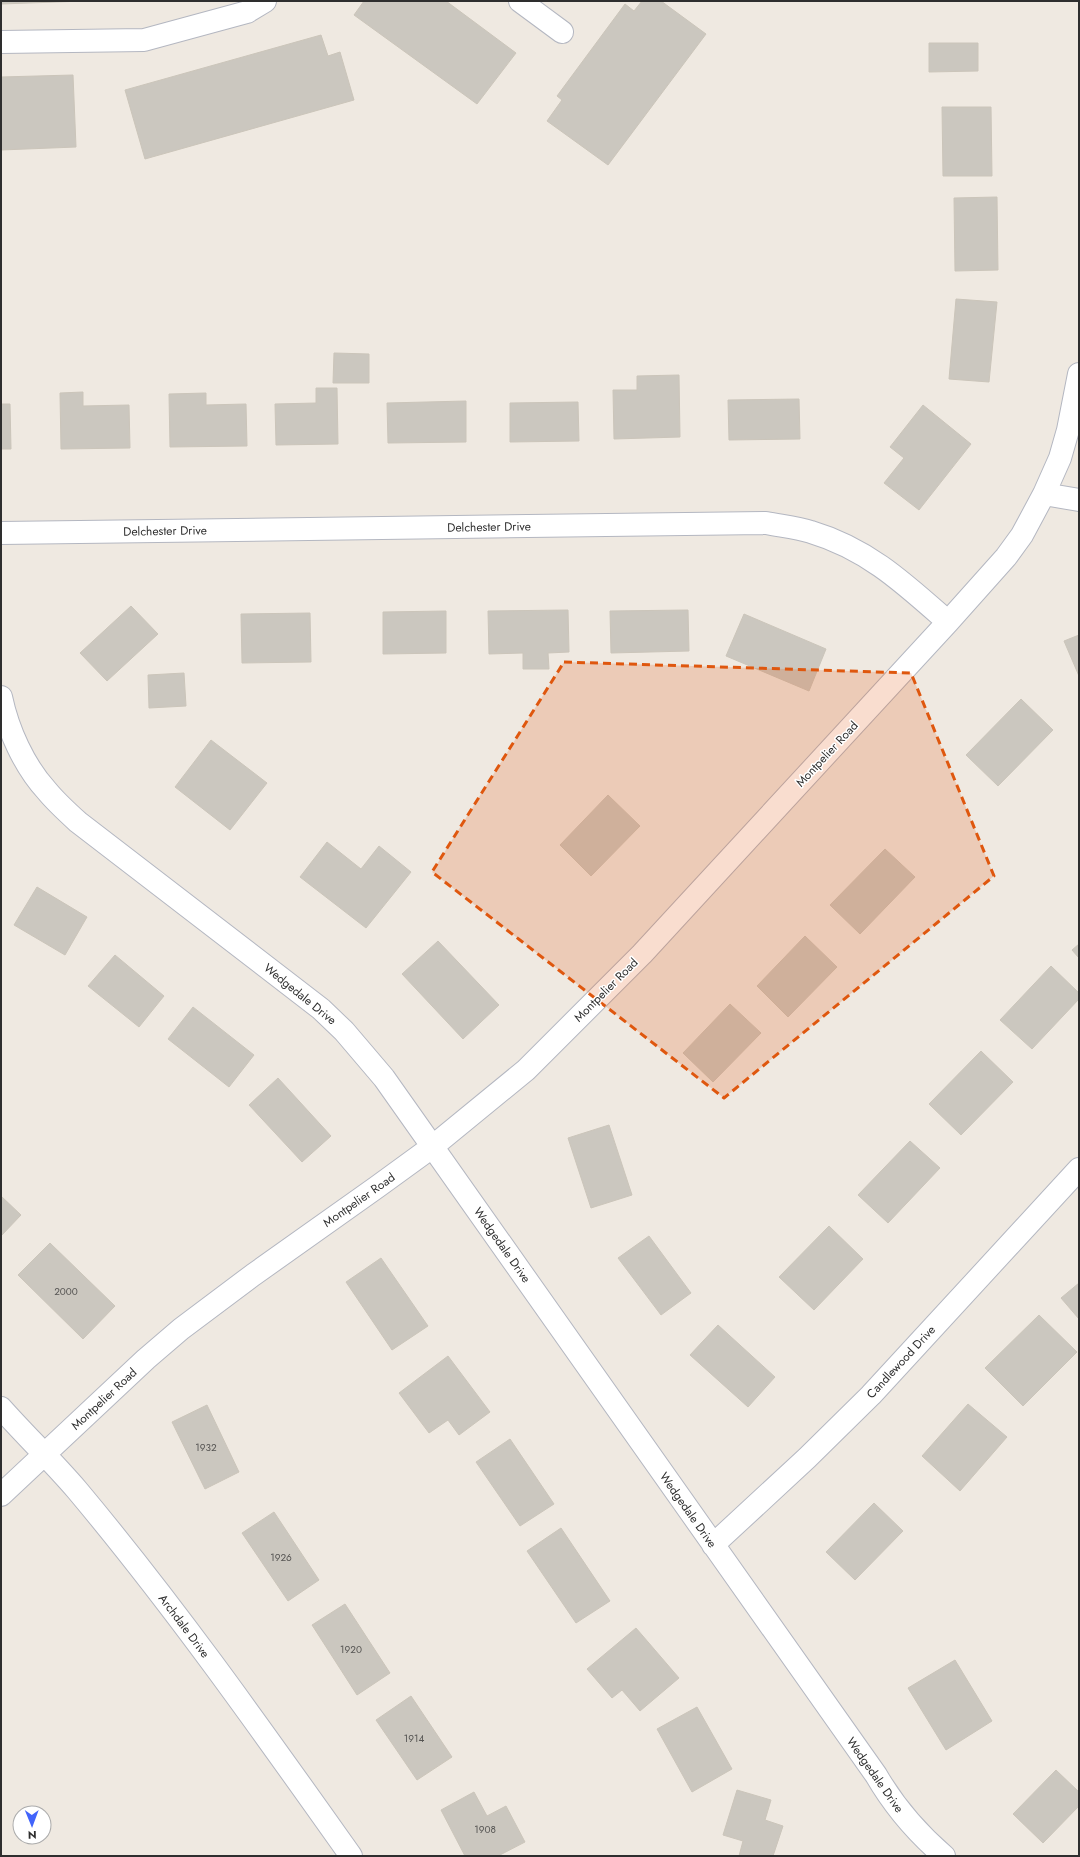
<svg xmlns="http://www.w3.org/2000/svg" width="1080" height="1857" font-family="Jost,sans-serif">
  <rect width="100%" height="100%" fill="#efe9e1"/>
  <path fill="#cbc7bf" stroke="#cbc5ba" d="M1,1H84L1,4Z
    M364,1H446L516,53L477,104L354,15Z
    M642,1H661L706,34L608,165L547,121L562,100L557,96L625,4L634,11Z
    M321,35L328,56L340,52L354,100L145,159L125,90Z
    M929,43H978V71L929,72Z
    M73,75L76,147L1,150V77Z
    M942,107H991L992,176H943Z
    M997,197L998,270L955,271L954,198Z
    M956,299L997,302L989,382L949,379Z
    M334,353L369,354V383H333Z
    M679,375L680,437L614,439L613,390H637V376Z
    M316,388H337L338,444L276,445L275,404L316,403Z
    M83,392V406L129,405L130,448L61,449L60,393Z
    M206,393V405L246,404L247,446L170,447L169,394Z
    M799,399L800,439L729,440L728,400Z
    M466,401V442L388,443L387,403Z
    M578,402L579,441L510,442V403Z
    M1,404H10L11,449H1Z
    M923,405L971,444L919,510L884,483L904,458L890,447Z
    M131,606L158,634L107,681L80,653Z
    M568,610L569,652L548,653L549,669H523V653L489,654L488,611Z
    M688,610L689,651L611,653L610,611Z
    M446,611V653L383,654V612Z
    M310,613L311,662L242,663L241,614Z
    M744,614L826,649L809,691L726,656Z
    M1079,635V676L1064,641Z
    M184,673L186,706L149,708L148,675Z
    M1021,699L1053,730L998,786L966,755Z
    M211,740L267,783L230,830L175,787Z
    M608,795L640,826L591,876L560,845Z
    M327,842L361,869L379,846L411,872L366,928L300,877Z
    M885,849L915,877L860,934L830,905Z
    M37,887L87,917L65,955L14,925Z
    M805,936L837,967L788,1017L757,986Z
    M438,941L499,1005L463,1039L402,974Z
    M1079,944V958L1072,950Z
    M115,955L164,996L139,1027L88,986Z
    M1051,966L1079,993V999L1032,1049L1000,1020Z
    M730,1004L761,1033L713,1082L683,1053Z
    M193,1007L254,1055L229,1087L168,1039Z
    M981,1051L1013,1082L961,1135L929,1104Z
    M278,1078L331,1136L302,1162L249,1105Z
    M609,1125L632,1195L591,1208L568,1138Z
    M910,1141L940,1168L888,1223L858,1195Z
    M1,1196L21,1215L1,1236Z
    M829,1226L863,1259L814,1310L779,1277Z
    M649,1236L691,1293L661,1315L618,1258Z
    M50,1243L115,1306L83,1339L18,1275Z
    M381,1258L428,1326L392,1350L346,1282Z
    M1079,1283V1319L1061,1298Z
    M1039,1315L1077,1352L1023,1406L985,1368Z
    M718,1325L775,1377L748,1407L690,1355Z
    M448,1356L490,1412L459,1435L448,1420L429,1433L399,1393Z
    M968,1404L1007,1437L960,1491L922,1456Z
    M207,1405L239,1472L205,1489L172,1422Z
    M510,1439L554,1504L520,1526L476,1462Z
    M874,1503L903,1531L855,1580L826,1552Z
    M274,1512L319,1580L288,1601L242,1533Z
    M561,1528L610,1601L576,1623L527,1551Z
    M345,1604L390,1673L357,1695L312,1625Z
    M636,1628L679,1678L640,1711L622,1690L612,1698L587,1669Z
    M955,1660L992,1721L946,1750L908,1688Z
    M411,1696L452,1757L417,1780L376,1720Z
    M697,1707L732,1769L692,1792L657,1729Z
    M1056,1770L1079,1792V1806L1043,1843L1013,1814Z
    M737,1790L771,1800L765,1820L783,1826L773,1856H739L743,1841L723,1835Z
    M474,1792L487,1816L506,1806L525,1842L498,1856H465L441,1810Z"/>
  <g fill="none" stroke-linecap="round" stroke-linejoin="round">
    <defs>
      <path id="minor" d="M520,1L562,32
        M1,42L144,40L247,12L265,1
        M1044,494L1079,500
        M1,533L766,523C781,526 797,527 811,532C868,549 905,584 948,622
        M1,697C8,730 24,766 47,791C56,802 67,812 78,822L321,1009L344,1031L384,1078L876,1775C894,1806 916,1832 944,1856
        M1,1408C26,1436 53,1462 77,1490C175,1607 263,1732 351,1856
        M1,1495L146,1359L181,1329L253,1275L377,1187L432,1147L526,1070L642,954L948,622L1006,557L1022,535L1044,494L1060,458L1068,430L1079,374
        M713,1545L807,1458L871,1395L1079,1169"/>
    </defs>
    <use href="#minor" stroke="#b4b7c1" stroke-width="24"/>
    <use href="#minor" stroke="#fff" stroke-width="22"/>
  </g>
  <path fill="#df570e" fill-opacity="0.2" stroke="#df570e" stroke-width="3" stroke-dasharray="8 5" stroke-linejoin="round" d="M564,662L911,673L994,876L724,1098L432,872Z"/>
  <g text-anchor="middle" stroke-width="3" stroke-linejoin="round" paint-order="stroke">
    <g font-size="10" fill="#555452">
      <text x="66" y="1295">2000</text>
      <text x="206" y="1451">1932</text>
      <text x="281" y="1561">1926</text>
      <text x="351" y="1653">1920</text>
      <text x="414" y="1742">1914</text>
      <text x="485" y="1833">1908</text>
    </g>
    <g font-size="12" fill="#2e2e2e" stroke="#fff">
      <text transform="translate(489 527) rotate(-1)" y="4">Delchester Drive</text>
      <text transform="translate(165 531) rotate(-1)" y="4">Delchester Drive</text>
      <text transform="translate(827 754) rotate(-47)" y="4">Montpelier Road</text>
      <text transform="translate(606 990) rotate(-45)" y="4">Montpelier Road</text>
      <text transform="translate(300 994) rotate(39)" y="4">Wedgedale Drive</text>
      <text transform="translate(359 1200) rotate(-35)" y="4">Montpelier Road</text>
      <text transform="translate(502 1245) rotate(55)" y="4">Wedgedale Drive</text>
      <text transform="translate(901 1362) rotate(-47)" y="4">Candlewood Drive</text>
      <text transform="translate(104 1399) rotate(-43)" y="4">Montpelier Road</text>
      <text transform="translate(688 1510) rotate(55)" y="4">Wedgedale Drive</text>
      <text transform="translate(184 1626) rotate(53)" y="4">Archdale Drive</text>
      <text transform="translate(875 1775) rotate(55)" y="4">Wedgedale Drive</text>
    </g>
  </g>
  <rect width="1080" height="1857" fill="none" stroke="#2e2e2e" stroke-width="4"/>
  <g transform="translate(32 1825) rotate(179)"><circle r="19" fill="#ffffff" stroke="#ababab"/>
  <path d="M0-3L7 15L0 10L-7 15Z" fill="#4264fb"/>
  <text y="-6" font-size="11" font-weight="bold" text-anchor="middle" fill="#2e2e2e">N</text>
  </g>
</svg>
